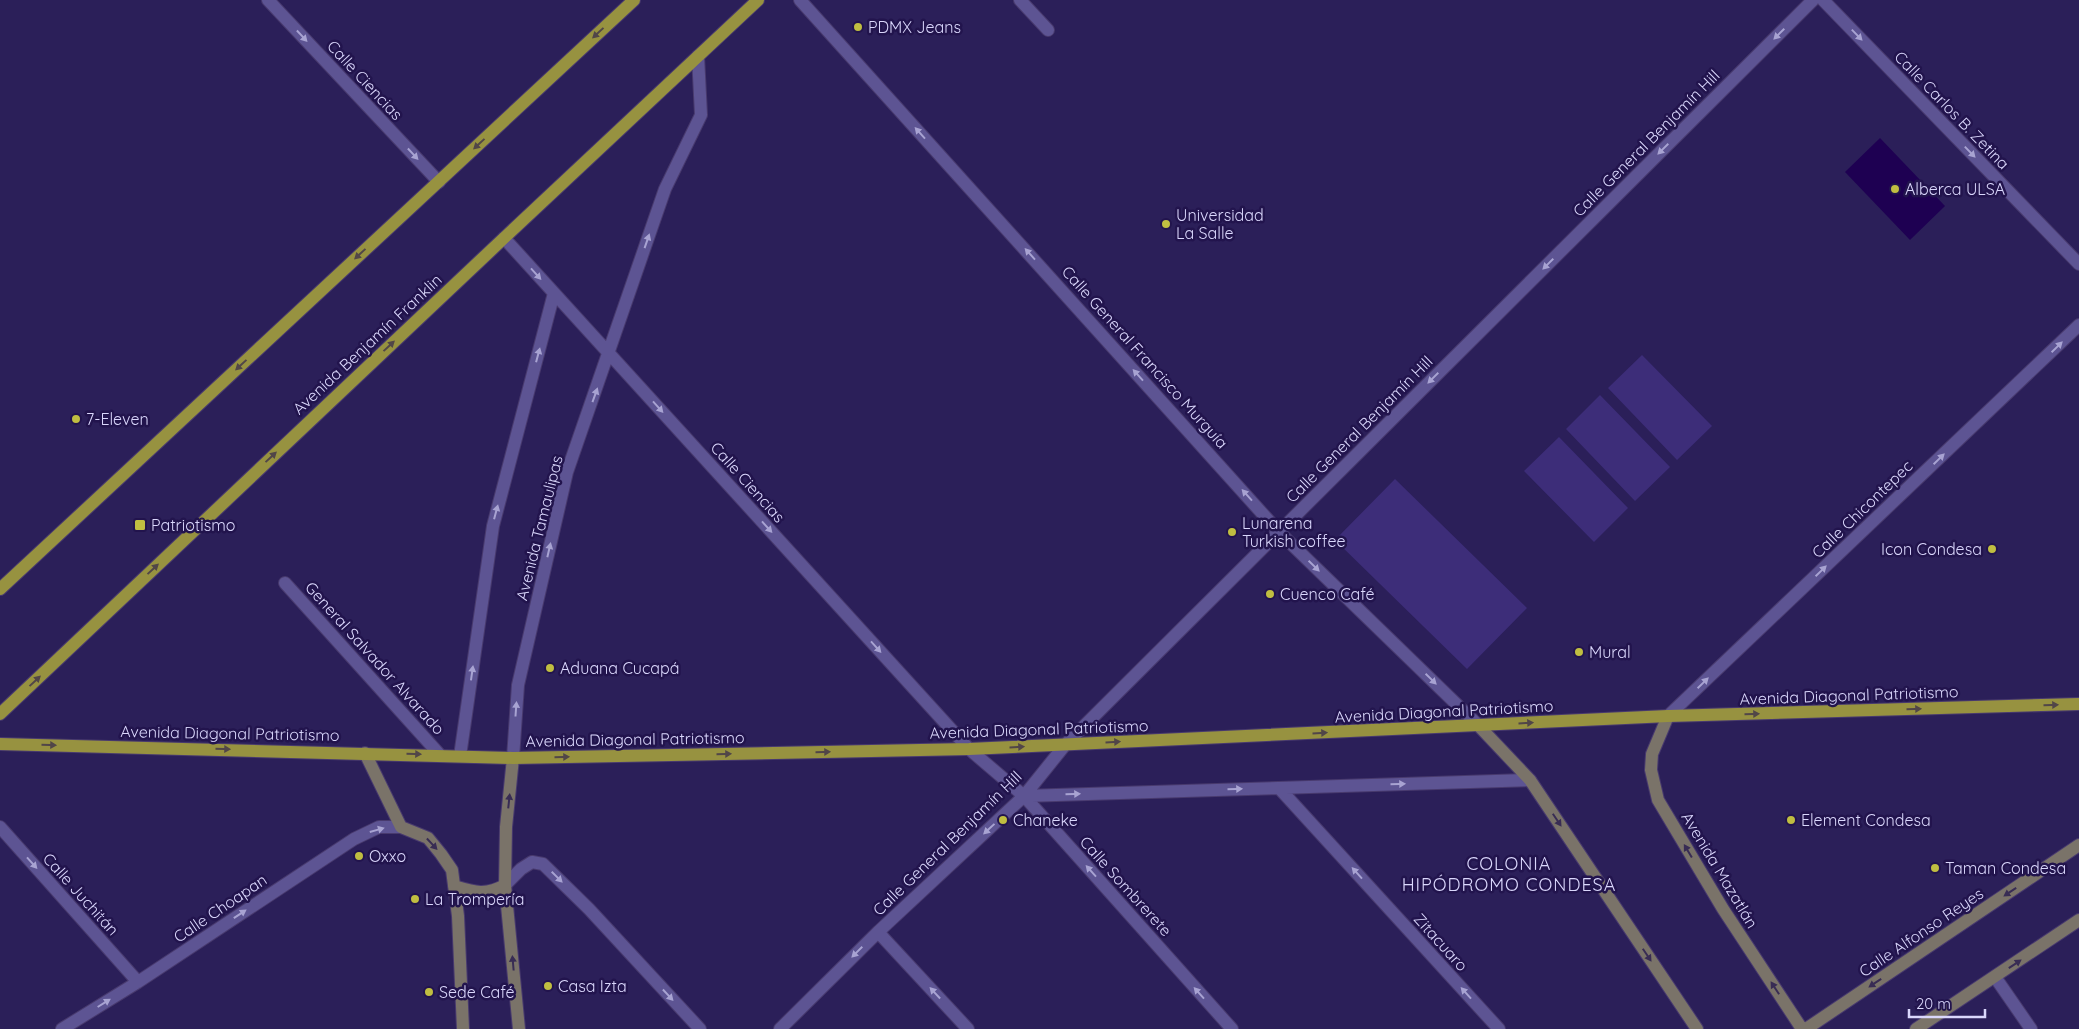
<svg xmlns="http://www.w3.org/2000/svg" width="2079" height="1029" font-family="Quicksand,sans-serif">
  <rect width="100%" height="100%" fill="#2b1f59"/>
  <path fill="#3d2d79" d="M1642,355L1712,426L1677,460L1608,388Z
    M1600,395L1670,467L1635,501L1566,429Z
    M1559,437L1628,508L1594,542L1524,471Z
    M1395,479L1527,608L1467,669L1335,540Z"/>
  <path fill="#1e0052" d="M1880,138L1945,206L1910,240L1845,172Z"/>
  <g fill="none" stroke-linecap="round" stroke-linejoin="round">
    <defs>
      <path id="street" d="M268,0L439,182
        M800,0L1279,532L1478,725
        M1020,0L1048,30
        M1823,0L2079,264
        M504,238L969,749L1024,796L1232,1029
        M285,583L440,755
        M1668,716L2079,325
        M460,756L493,526L554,293
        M513,758L518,685L567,472L665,189L701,115L698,56
        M1279,788L1499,1029
        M1024,796L1530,780
        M0,827L138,982
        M505,885L521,869L532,862L543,864L589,909L700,1029
        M878,932L968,1029
        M1995,977L2031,1029
        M62,1029L138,982L354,839L379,827H401
        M780,1029L878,932L1024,796L1065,745L1813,0"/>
      <path id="secondary" d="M1668,716L1652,754L1651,770L1658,800L1723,909L1802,1029
        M1478,725L1530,780L1697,1029
        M365,753L401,827L428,838L441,854L452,870L458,916L463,1029
        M513,758L506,827L505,885L519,1029
        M454,886C474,892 486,896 505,885
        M1806,1029L2079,845
        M1916,1029L2079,920"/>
      <path id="primary" d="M0,589L634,0
        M0,714L504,238L758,0
        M0,744L513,758L774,753L969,749L1668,716L2079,704"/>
    </defs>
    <use href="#street" stroke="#483a6e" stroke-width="14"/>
    <use href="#secondary" stroke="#483a6e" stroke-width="14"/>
    <use href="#primary" stroke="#483a6e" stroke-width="14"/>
    <use href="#street" stroke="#5d5493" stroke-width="12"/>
    <use href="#secondary" stroke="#7a7369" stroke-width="12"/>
    <use href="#primary" stroke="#979240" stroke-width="12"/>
  </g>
  <defs><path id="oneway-solid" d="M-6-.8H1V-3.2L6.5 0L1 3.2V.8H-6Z" transform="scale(1.25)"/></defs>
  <g fill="#514648">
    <use href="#oneway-solid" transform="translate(598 33) rotate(137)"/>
    <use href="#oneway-solid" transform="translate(479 144) rotate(137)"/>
    <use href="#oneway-solid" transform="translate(360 254) rotate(137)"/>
    <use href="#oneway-solid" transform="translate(389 346) rotate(-43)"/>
    <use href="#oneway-solid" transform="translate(241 365) rotate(137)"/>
    <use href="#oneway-solid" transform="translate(271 457) rotate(-43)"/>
    <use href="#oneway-solid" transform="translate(153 569) rotate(-43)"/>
    <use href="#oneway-solid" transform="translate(35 681) rotate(-43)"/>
    <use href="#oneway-solid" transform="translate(2051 705) rotate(-2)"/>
    <use href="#oneway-solid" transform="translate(1914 709) rotate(-2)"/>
    <use href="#oneway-solid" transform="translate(1752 714) rotate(-2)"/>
    <use href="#oneway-solid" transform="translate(1526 723) rotate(-3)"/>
    <use href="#oneway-solid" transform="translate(1320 733) rotate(-3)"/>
    <use href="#oneway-solid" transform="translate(1113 742) rotate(-3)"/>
    <use href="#oneway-solid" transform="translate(49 745) rotate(1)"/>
    <use href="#oneway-solid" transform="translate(1017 747) rotate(-3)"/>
    <use href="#oneway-solid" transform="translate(223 749) rotate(1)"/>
    <use href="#oneway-solid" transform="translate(823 752) rotate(-1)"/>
    <use href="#oneway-solid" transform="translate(414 754) rotate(2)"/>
    <use href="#oneway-solid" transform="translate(724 754) rotate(-1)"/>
    <use href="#oneway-solid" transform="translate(562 757) rotate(-1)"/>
  </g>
  <g fill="#a8a3d2">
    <use href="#oneway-solid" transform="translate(1779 34) rotate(135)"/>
    <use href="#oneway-solid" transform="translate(1857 35) rotate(46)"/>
    <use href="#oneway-solid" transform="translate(302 36) rotate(47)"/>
    <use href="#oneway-solid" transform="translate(920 133) rotate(-132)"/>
    <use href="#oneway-solid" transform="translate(1663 149) rotate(135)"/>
    <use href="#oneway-solid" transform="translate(1970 152) rotate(46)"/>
    <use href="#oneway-solid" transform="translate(413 154) rotate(47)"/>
    <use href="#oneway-solid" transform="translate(647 241) rotate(-71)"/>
    <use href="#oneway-solid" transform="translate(1030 254) rotate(-132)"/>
    <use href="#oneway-solid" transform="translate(1548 264) rotate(135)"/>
    <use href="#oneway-solid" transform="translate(536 274) rotate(48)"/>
    <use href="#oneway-solid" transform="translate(2057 347) rotate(-44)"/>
    <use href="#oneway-solid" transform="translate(538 355) rotate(-75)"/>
    <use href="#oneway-solid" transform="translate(1138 375) rotate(-132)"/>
    <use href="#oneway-solid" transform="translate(1433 378) rotate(135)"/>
    <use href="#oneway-solid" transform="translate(595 395) rotate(-70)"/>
    <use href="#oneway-solid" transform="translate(658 407) rotate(48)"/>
    <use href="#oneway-solid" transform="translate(1939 459) rotate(-44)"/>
    <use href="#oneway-solid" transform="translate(1247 495) rotate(-132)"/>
    <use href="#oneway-solid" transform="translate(496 512) rotate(-75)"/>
    <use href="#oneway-solid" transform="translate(767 527) rotate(48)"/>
    <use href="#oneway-solid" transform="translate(549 550) rotate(-77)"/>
    <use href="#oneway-solid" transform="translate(1314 566) rotate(44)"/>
    <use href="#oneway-solid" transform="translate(1821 571) rotate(-44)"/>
    <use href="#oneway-solid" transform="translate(876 647) rotate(48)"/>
    <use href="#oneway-solid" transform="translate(472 673) rotate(-82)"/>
    <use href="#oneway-solid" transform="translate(1431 679) rotate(44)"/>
    <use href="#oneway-solid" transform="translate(1703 683) rotate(-44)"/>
    <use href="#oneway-solid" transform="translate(516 709) rotate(-86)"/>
    <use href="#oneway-solid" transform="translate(1398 784) rotate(-2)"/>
    <use href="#oneway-solid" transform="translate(1235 789) rotate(-2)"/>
    <use href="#oneway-solid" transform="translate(1073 794) rotate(-2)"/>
    <use href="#oneway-solid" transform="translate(989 829) rotate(137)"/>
    <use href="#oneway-solid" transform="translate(377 830) rotate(-16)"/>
    <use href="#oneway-solid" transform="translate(32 863) rotate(48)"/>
    <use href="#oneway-solid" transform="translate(1091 871) rotate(-132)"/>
    <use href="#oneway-solid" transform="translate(1357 873) rotate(-132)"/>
    <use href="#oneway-solid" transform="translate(557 877) rotate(45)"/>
    <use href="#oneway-solid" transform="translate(240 914) rotate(-34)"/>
    <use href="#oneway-solid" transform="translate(857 952) rotate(135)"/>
    <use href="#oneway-solid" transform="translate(935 993) rotate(-133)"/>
    <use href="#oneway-solid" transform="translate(1199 993) rotate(-132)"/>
    <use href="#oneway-solid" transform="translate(1466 993) rotate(-132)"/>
    <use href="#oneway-solid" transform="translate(668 995) rotate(47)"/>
    <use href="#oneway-solid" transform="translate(104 1003) rotate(-32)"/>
  </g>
  <g fill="#382c54">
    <use href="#oneway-solid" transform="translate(509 801) rotate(-84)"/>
    <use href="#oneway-solid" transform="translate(1557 820) rotate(56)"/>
    <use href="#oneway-solid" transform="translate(432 844) rotate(47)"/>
    <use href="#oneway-solid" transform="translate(1688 851) rotate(-121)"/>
    <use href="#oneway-solid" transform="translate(2010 892) rotate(146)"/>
    <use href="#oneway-solid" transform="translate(1647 955) rotate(56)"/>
    <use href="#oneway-solid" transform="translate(513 963) rotate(-95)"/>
    <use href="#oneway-solid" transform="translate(2015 964) rotate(-34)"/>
    <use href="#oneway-solid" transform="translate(1875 983) rotate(146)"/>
    <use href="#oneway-solid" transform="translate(1775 988) rotate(-123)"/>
  </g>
  <g fill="#c0be41" stroke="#22144d" stroke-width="2">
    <circle cx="858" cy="27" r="5"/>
    <circle cx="1895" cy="189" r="5"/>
    <circle cx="1166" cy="224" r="5"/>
    <circle cx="76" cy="419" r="5"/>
    <rect x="134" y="519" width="12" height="12" rx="2.5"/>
    <circle cx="1232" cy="532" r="5"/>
    <circle cx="1992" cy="549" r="5"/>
    <circle cx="1270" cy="594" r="5"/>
    <circle cx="1579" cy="652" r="5"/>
    <circle cx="550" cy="668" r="5"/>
    <circle cx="1003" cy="820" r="5"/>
    <circle cx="1791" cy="820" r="5"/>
    <circle cx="359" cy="856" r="5"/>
    <circle cx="1935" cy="868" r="5"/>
    <circle cx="415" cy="899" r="5"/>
    <circle cx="548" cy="986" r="5"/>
    <circle cx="429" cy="992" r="5"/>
  </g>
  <g text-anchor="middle" stroke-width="5" stroke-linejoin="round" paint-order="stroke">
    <g font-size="16" fill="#dad7fc" stroke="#22144d" text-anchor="start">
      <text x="868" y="33">PDMX Jeans</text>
      <text x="1905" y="195">Alberca ULSA</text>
      <text x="1176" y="221">Universidad<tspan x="1176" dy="18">La Salle</tspan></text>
      <text x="86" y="425">7-Eleven</text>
      <text x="1242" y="529">Lunarena<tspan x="1242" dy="18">Turkish coffee</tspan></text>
      <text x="151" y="531">Patriotismo</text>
      <text x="1982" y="555" text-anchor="end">Icon Condesa</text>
      <text x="1280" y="600">Cuenco Café</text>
      <text x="1589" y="658">Mural</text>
      <text x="560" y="674">Aduana Cucapá</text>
      <text x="1013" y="826">Chaneke</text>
      <text x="1801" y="826">Element Condesa</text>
      <text x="369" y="862">Oxxo</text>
      <text x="1945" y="874">Taman Condesa</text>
      <text x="425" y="905">La Trompería</text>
      <text x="558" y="992">Casa Izta</text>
      <text x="439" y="998">Sede Café</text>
    </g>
    <g font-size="16" fill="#dad7fc" stroke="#22144d">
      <text transform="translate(365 80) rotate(47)" y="6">Calle Ciencias</text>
      <text transform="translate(1952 110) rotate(46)" y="6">Calle Carlos B. Zetina</text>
      <text transform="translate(1646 143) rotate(-45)" y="6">Calle General Benjamín Hill</text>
      <text transform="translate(367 344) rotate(-43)" y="6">Avenida Benjamín Franklin</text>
      <text transform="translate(1145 357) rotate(48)" y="6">Calle General Francisco Murguía</text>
      <text transform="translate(1359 429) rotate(-45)" y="6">Calle General Benjamín Hill</text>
      <text transform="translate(748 482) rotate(48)" y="6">Calle Ciencias</text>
      <text transform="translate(1862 509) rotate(-44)" y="6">Calle Chicontepec</text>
      <text transform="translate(539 528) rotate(-76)" y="6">Avenida Tamaulipas</text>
      <text transform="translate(375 658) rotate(48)" y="6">General Salvador Alvarado</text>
      <text transform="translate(1849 695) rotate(-2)" y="6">Avenida Diagonal Patriotismo</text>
      <text transform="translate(1444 711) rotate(-3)" y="6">Avenida Diagonal Patriotismo</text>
      <text transform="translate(1039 729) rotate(-2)" y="6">Avenida Diagonal Patriotismo</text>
      <text transform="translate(230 733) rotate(1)" y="6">Avenida Diagonal Patriotismo</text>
      <text transform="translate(635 739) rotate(-1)" y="6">Avenida Diagonal Patriotismo</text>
      <text transform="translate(947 843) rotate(-44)" y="6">Calle General Benjamín Hill</text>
      <text transform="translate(1720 870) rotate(59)" y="6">Avenida Mazatlán</text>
      <text transform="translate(1126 886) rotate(48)" y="6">Calle Sombrerete</text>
      <text transform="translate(81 894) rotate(48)" y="6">Calle Juchitán</text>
      <text transform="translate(220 908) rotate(-34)" y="6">Calle Choapan</text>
      <text transform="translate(1921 932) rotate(-34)" y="6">Calle Alfonso Reyes</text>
      <text transform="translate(1441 942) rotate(48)" y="6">Zitacuaro</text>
    </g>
    <g font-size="18" letter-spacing="1" fill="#dad7fc" stroke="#22144d">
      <text x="1509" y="870">COLONIA<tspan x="1509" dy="21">HIPÓDROMO CONDESA</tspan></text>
    </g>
  </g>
  <path d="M1909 1009v8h76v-8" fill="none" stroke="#dad7fc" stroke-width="2.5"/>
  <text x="1916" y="1009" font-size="15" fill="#dad7fc" stroke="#22144d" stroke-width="4" paint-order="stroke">20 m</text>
</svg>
